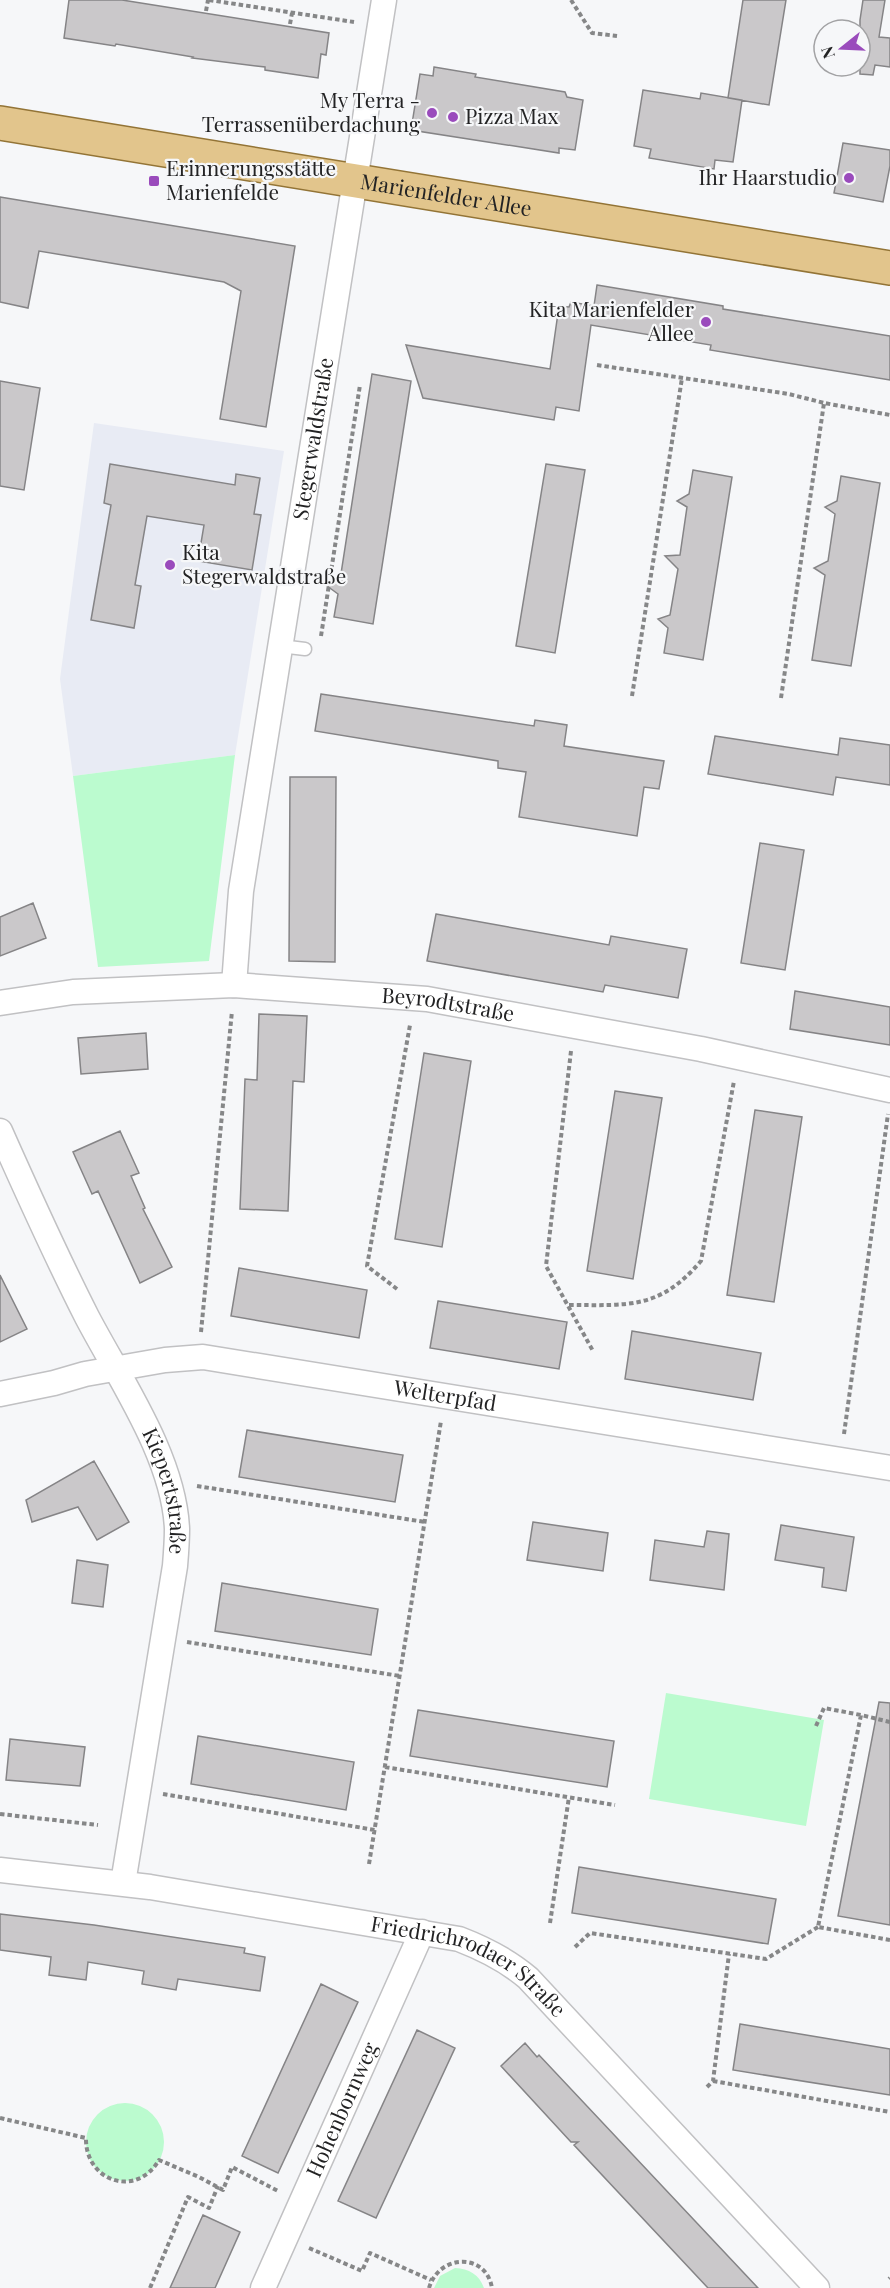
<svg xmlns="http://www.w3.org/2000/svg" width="890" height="2288" font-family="'Playfair Display',serif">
  <rect width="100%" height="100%" fill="#f6f7f9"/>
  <path fill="#e8ebf4" d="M94,423L284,451L235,755L73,776L60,679Z"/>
  <path fill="#bbfbcf" d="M235,755L209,961L98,967L73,776Z
    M666,1693L824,1720L806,1826L649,1799Z
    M86 2142a39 39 0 1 1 78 0a39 39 0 1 1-78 0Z
    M455,2268C469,2269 479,2274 484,2288H434L440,2276Z"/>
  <path fill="#cac8ca" stroke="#858486" stroke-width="1.5" d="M69,0H122L329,33L326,55L321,54L318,78L265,70V67L192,58L193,57L116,44L115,46L64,38Z
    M743,0H786L769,105L728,98Z
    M863,0H885L879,37L890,38V67L875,65L873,75L860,74V20Z
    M434,67L476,74L475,77L565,92L567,97L583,100L575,150L559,148V153L411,130L420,74L433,76Z
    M643,90L700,99L701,93L742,100L733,162L715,160L714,169L649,158L651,149L634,146Z
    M843,143L890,150V166L883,202L834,193Z
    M0,197L295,246L266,427L220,419L241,291L224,282L39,251L28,308L0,302Z
    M597,285L723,306V309L890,336V380L710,350L711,345L591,325L579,411L556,407L554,420L423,398L406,345L550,369L559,306L569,307L571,302L594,306Z
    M372,374L411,381L373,624L334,617L338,594L323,583L340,580Z
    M0,381L40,388L24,490L0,486Z
    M110,464L235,485L236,474L260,478L254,514L261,515L252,570L198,561L204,525L147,516L135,585L141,586L134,628L91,620L111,505L104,503Z
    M546,464L585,470L555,653L516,646Z
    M693,470L732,477L703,660L664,653L668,628L658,619L670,615L678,569L665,556L680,555L687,507L677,501L689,494Z
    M841,476L880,483L851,666L812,660L825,575L814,568L828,561L835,514L825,507L837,501Z
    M321,694L534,726L535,720L567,725L564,746L664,761L659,789L644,787L637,836L519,817L526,772L498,768V761L315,731Z
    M715,736L838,755L840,738L890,745V785L836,777L833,795L708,774Z
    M290,777H336L335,962L289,961Z
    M760,843L804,850L785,970L741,963Z
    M33,903L46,938L0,956V917Z
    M436,914L609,945L611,936L687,949L678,998L605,985L603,992L427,961Z
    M795,991L890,1007V1045L790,1029Z
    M259,1014L307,1016L304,1082L293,1081L288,1211L240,1209L245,1079L257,1080Z
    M146,1033L148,1069L81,1074L78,1038Z
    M424,1053L471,1061L442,1247L395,1239Z
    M615,1091L662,1098L633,1279L587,1271Z
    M755,1110L802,1117L774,1302L727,1295Z
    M120,1131L139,1173L131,1176L145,1208L143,1209L172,1267L140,1283L98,1191L92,1194L73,1152Z
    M239,1268L367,1290L359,1338L231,1316Z
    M0,1275L27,1329L0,1342Z
    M438,1301L567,1322L559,1369L430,1348Z
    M632,1331L761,1353L753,1400L625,1379Z
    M247,1430L403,1455L395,1502L239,1477Z
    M94,1461L129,1522L97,1540L78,1507L32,1522L26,1500Z
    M533,1522L608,1533L603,1571L527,1560Z
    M781,1525L854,1537L846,1591L822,1587L824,1568L775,1560Z
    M707,1531L729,1534L724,1590L650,1580L655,1540L704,1547Z
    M77,1560L108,1565L103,1607L72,1603Z
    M222,1583L378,1609L371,1655L215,1631Z
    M879,1702L890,1703V1925L838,1916Z
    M418,1710L614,1741L607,1787L410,1756Z
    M198,1736L354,1762L346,1810L191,1784Z
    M10,1739L85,1747L80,1786L6,1780Z
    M579,1867L776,1899L768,1944L572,1913Z
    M0,1914L94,1925L245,1948L244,1953L265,1957L260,1991L178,1979L176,1990L142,1984L144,1971L88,1962L86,1980L49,1975L51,1957L0,1950Z
    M321,1984L358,2002L278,2173L242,2156Z
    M740,2024L890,2049V2095L733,2070Z
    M417,2030L455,2048L376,2218L338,2201Z
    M525,2043L537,2057L539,2055L758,2288H708L574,2145L578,2142H571L501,2066Z
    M203,2215L240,2232L215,2288H170Z"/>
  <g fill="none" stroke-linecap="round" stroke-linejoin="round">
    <defs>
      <path id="service" d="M280,646L305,649"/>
      <g id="minor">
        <path id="s1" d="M234,985L241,891L384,0"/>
        <path id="s2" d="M0,1003L73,992L234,985L427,999L701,1049L890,1090"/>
        <path id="s3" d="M0,1131C28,1194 56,1256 87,1317C120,1380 174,1457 177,1529C177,1541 176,1554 175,1566L123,1883"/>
        <path id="s4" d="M0,1394L54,1383L85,1374L165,1360L203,1357L890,1468"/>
        <path id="s5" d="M0,1870L150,1887L459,1939C485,1949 507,1960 528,1978L817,2288"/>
        <path id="s6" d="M263,2288L422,1932"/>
      </g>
      <g id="primary">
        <path id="s7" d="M0,123L890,268"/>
      </g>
    </defs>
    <use href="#service" stroke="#c1c1c3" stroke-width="15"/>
    <use href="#minor" stroke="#c1c1c3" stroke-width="27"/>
    <use href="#primary" stroke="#937436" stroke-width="36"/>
    <path stroke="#868788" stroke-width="4" stroke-dasharray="4.5 3" stroke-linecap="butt" d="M209,0L354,22
      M571,0L592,33L617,36
      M206,11L208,0
      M290,24L292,13
      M597,365L789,394L824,403
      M321,636L360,385
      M632,696L682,378
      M781,698L824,403L890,415
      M571,1051L546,1266L593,1351
      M397,1289L367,1266L410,1025
      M569,1305C628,1305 659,1310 701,1261L734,1081
      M201,1332L232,1011
      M844,1434L888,1114
      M197,1486L425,1522
      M187,1642L400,1676
      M890,1722L861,1715L818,1927L890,1940
      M816,1726L824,1708L861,1715
      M385,1767L615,1805
      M163,1794L375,1830
      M0,1814L98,1825
      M369,1864L441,1421
      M550,1923L569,1797
      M575,1947L590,1933L766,1959L818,1927
      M713,2081L890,2112
      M707,2087L713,2081L729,1954
      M0,2118L86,2138C85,2181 136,2199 159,2160L199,2177L223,2190L232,2167L278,2191
      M309,2248L362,2271L370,2253L431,2280
      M889,2279L890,2278
      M150,2288L188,2197L209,2208L218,2186
      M429,2288C439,2254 486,2252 492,2288"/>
    <use href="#service" stroke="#fff" stroke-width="12"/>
    <use href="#minor" stroke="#fff" stroke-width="24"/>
    <use href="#primary" stroke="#e2c58c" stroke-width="33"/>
  </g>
  <g fill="#9a4bbc" stroke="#f6f7f9" stroke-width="2">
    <circle cx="432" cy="113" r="6"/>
    <circle cx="453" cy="117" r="6"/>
    <circle cx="849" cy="178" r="6"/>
    <rect x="148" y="175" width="12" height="12" rx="3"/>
    <circle cx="706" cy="322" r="6"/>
    <circle cx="170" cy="565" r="6"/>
  </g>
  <g text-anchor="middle" stroke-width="4.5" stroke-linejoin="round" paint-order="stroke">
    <g font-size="21" fill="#232324" stroke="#f6f7f9" text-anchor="end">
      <text x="420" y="108">My Terra -<tspan x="420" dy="24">Terrassenüberdachung</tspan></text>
      <text x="465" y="124" text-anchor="start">Pizza Max</text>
      <text x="166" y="176" text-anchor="start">Erinnerungsstätte<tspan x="166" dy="24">Marienfelde</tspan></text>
      <text x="837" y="185">Ihr Haarstudio</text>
      <text x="694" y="317">Kita Marienfelder<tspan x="694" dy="24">Allee</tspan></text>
      <text x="182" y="560" text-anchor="start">Kita<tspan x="182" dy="24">Stegerwaldstraße</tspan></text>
    </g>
    <g font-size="21" fill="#232324" stroke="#f6f7f9">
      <text dy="7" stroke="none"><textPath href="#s7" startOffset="452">Marienfelder Allee</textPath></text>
      <text dy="7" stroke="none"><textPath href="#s1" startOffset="552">Stegerwaldstraße</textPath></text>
      <text dy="7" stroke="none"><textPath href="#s2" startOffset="450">Beyrodtstraße</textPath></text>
      <text dy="7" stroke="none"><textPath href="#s4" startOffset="452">Welterpfad</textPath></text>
      <text dy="7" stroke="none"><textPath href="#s3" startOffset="398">Kiepertstraße</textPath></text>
      <text dy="7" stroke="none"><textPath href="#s5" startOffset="484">Friedrichrodaer Straße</textPath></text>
      <text dy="7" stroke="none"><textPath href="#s6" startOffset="195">Hohenbornweg</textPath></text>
    </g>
  </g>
  <g transform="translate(842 48) rotate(252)"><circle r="28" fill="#f6f7f9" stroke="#a2a2a4" stroke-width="1.5"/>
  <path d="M0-4.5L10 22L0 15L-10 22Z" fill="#9a4bbc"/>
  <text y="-9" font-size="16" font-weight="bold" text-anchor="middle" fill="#232324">N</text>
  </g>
</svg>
